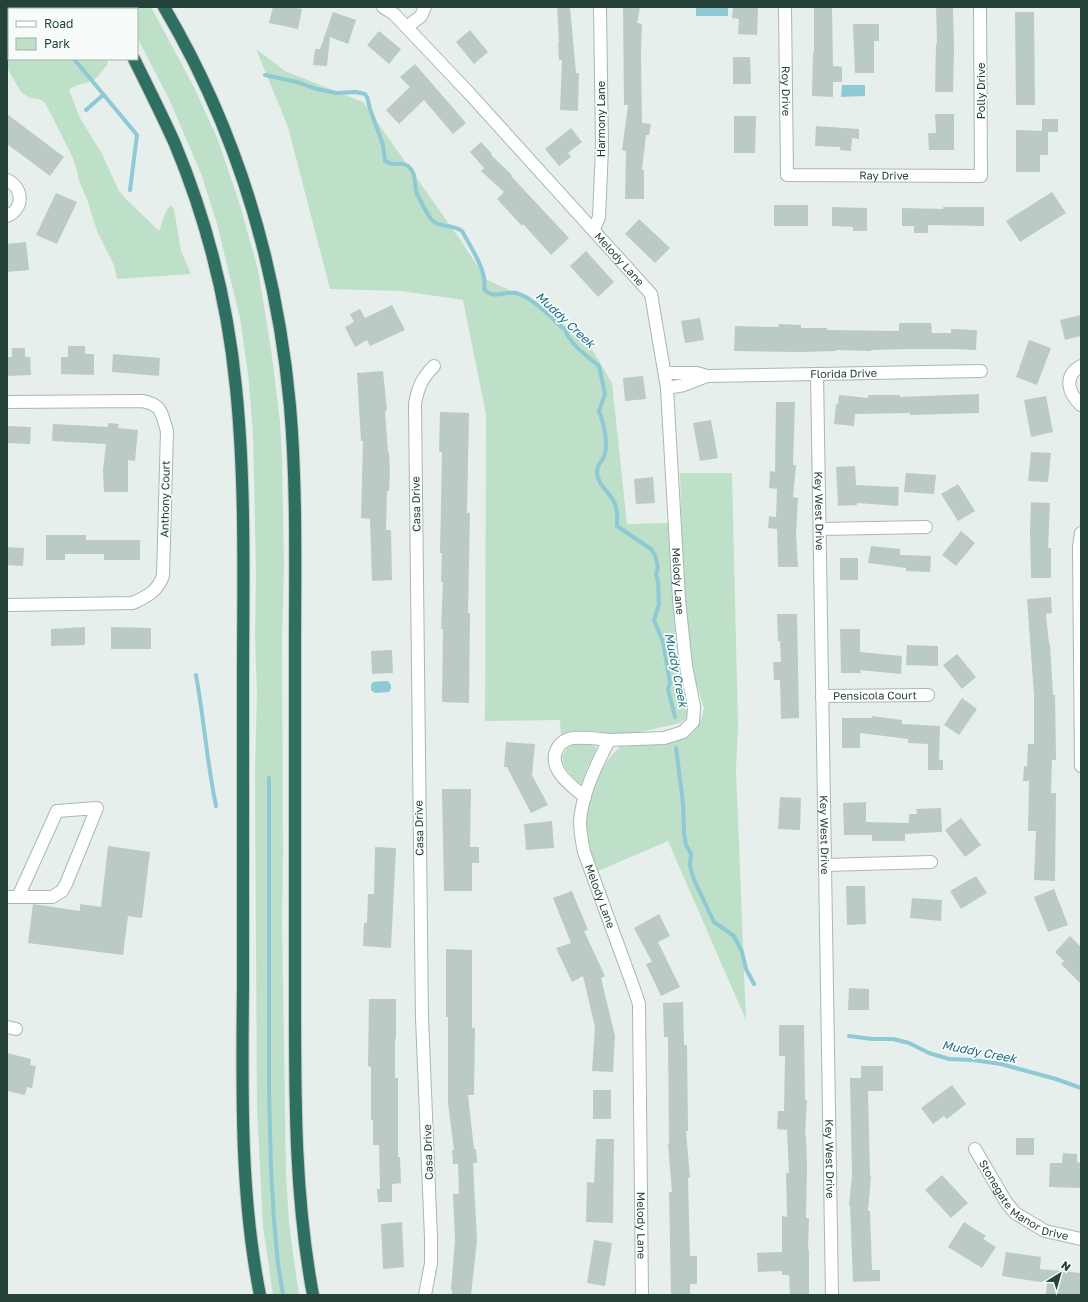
<svg xmlns="http://www.w3.org/2000/svg" width="1088" height="1302" font-family="'Golos Text',sans-serif">
  <rect width="100%" height="100%" fill="#e6efeb"/>
  <path fill="#bfe0c8" d="M7,7H50L52,9H9V59H107L108,64C104,68 100,75 95,79C87,85 75,83 69,90L80,118L102,154L119,191L126,199L159,231C163,223 164,211 171,205L174,209L181,251L191,274L117,279L114,265L97,231L87,199L79,181L76,167L73,158L52,116L45,103L39,99L30,98L21,92L7,68Z
    M119,7H151L194,87L218,140L240,205L258,270L271,349L280,422L282,457L284,566L282,639L283,854L282,921L286,1174L289,1224L299,1295H273L263,1226L257,1107L255,773L257,694L255,639L256,573L253,434L248,374L240,318L217,224L202,176L169,99L137,37V9H120Z
    M256,49L285,71L363,102L459,238L487,280L538,303L590,346L612,383L627,524L670,523L676,654L684,688L689,702L688,711L686,718L680,723L627,735L569,733L561,736L560,720L485,721L486,414L463,300L402,291L330,289L288,127Z
    M680,473H732L738,726L736,770L746,1020L668,841L598,871C594,860 589,848 587,836C582,805 597,767 620,747L678,739L692,734L702,717L704,708L685,646Z
    M590,743L595,746L597,749L587,768L582,783H578C566,769 553,760 572,744Z"/>
  <path fill="#8ec9d4" d="M696,7H728V16H696Z
    M842,85H865V96L841,97Z
    M385,681H388L391,685V689L389,692L375,693L371,690V685L373,682Z"/>
  <g fill="none" stroke-linecap="round" stroke-linejoin="round">
    <path stroke="#8ec9d4" stroke-width="4" d="M7,21L9,23
      M74,59L137,135L130,190
      M265,75L297,82L317,89L336,93L356,92L365,94L367,97L370,109L383,145L385,161C395,168 400,160 408,166C418,175 413,183 417,194C421,202 426,212 431,219C438,228 452,224 462,231C470,246 488,272 484,289C493,300 504,291 516,293C533,297 552,319 565,330C571,345 587,356 599,366L605,394L599,411C604,424 608,439 605,454C603,461 596,465 597,473C598,487 611,492 615,504C618,511 617,519 617,526L651,549L655,555L658,568L656,574L658,581L659,604L654,620L663,642L670,683L668,689L675,717
      M86,110L103,95
      M196,675C204,719 207,763 216,806
      M676,748L683,803L684,833L686,845L691,854L690,866L694,880L714,922L734,936L742,952L746,969L754,984
      M269,778V1090L271,1169L274,1220L278,1264L283,1295
      M849,1036L872,1039H893L909,1043L929,1053L949,1059L973,1060L1001,1064L1056,1079L1081,1088"/>
  </g>
  <path fill="#bbcac4" d="M273,7H293L302,9L298,29L269,23Z
    M557,7H570L576,73H579L578,111L560,110L562,60H559L558,43H559Z
    M623,7H640L637,23L642,24L641,53L642,123L651,124L649,135H646L642,170H644V199H625L626,151L622,150L628,105H624Z
    M733,7H758L757,35L738,34L739,19L732,18Z
    M814,7H832L833,66L842,67V82H833V97L812,96L813,53H814Z
    M936,7H953L954,49L953,92H935L936,44H937Z
    M333,12L356,20L348,44L330,37L327,66L313,65L315,49H320Z
    M1015,12H1034L1035,105H1016Z
    M853,24H879V41H874V73H855Z
    M470,30L488,52L474,64L456,42Z
    M379,31L401,49L389,64L367,45Z
    M733,57H750L751,84H733Z
    M415,64L466,123L453,134L424,100L399,124L386,110L410,87L400,77Z
    M7,114L64,157L50,176L7,144Z
    M935,114H954V150H929L928,133H936Z
    M734,116H756L755,153H734Z
    M1042,119H1058V132H1048V155H1040V172H1016V130L1042,131Z
    M816,126L859,129V139L852,138L851,151L840,150V147L815,146Z
    M571,128L582,142L568,153L571,157L559,166L545,149Z
    M481,142L492,154L491,155L512,175L511,176L569,238L551,255L523,224L522,226L497,199L504,192L481,171L484,168L470,152Z
    M1052,192L1066,213L1020,242L1006,221Z
    M56,193L77,202L57,244L36,235Z
    M774,205H808V226H774Z
    M832,207L867,208V231H853V227L832,226Z
    M943,207H984V226L928,225V233H914V226H902V208L943,209Z
    M639,219L670,248L655,263L625,234Z
    M26,242L29,270L7,272V244Z
    M586,251L614,282L598,297L570,266Z
    M392,305L405,330L370,346L367,340L355,347L345,327L354,322L350,314L360,309L365,318Z
    M1081,315V336L1065,340L1060,320Z
    M700,318L704,340L685,343L681,321Z
    M899,323H931L932,333H951V329L977,330L976,350L953,349H910L871,350V351L836,350V351L800,352L734,351L735,326L778,327L779,324L801,325V328H827V330L899,331Z
    M1029,340L1051,348L1037,385L1016,377Z
    M68,346H85V354H94V375L61,374V357H68Z
    M12,348H25V357H30L31,375L7,376V357H12Z
    M113,354L160,358L159,376L112,372Z
    M383,371L387,410L385,411L388,452H389L390,472L389,491H387L386,530H391L392,580L372,581L370,519L361,518L363,441H361L357,373Z
    M643,376L646,399L625,401L623,378Z
    M979,394V413L910,415V413L855,414L854,426L834,424L836,404H838L839,395L868,398V395H900V397Z
    M1046,396L1053,432L1031,437L1024,400Z
    M776,402H795L793,465H796L793,497L798,498L796,535L798,567H778L777,529L768,528L769,516L776,517L777,489L769,488L770,471L775,472Z
    M440,412L469,413L467,513H470L468,613H470L469,703L442,702L443,629H441L443,582H441L442,553H440L442,452H439Z
    M711,420L718,458L700,461L693,423Z
    M108,423L119,424L118,428L138,430L135,461L128,460V492H104L103,470L106,444L52,441L53,424L108,427Z
    M7,426L31,427L30,444L7,443Z
    M1031,452L1051,453L1048,482L1028,481Z
    M855,466L856,485L899,487L898,506L857,503V505L838,506L836,467Z
    M906,473L936,475L934,494L904,492Z
    M653,477L655,503L636,504L634,479Z
    M958,484L975,511L958,521L941,494Z
    M1031,502L1050,503L1048,548H1051V578H1031L1030,532Z
    M961,531L975,543L956,566L942,555Z
    M46,535H86V540H140V560H104V554H65V560H46Z
    M871,546L900,549V555L931,556L930,572L906,571V568L868,563Z
    M7,547L24,548L23,566L7,565Z
    M840,558H858V580H840Z
    M1051,597L1052,613L1046,614L1049,644H1050L1053,695H1055L1056,760H1052L1051,793H1056L1055,881L1034,880L1036,831H1028L1029,781H1023L1024,766L1027,767L1028,744H1034V695L1027,599Z
    M777,614H797L799,718L781,719L780,680H774L773,662H781L780,641H778Z
    M85,627V645L51,646V629Z
    M111,627L151,628V649H111Z
    M840,629H860V652L902,656L901,674L860,670L861,673H841Z
    M907,645L938,646V666L906,665Z
    M392,650L393,673L372,674L371,651Z
    M957,654L976,677L962,689L943,665Z
    M962,698L977,709L959,735L944,725Z
    M872,716L902,720V724L940,726L939,760H943V770H928V744L908,743V739L860,733V748H842V718H872Z
    M506,742L535,744L532,775L548,805L531,813L507,767H504Z
    M442,789H471L470,847H479V863H472V891H444Z
    M780,797L801,798L800,830L778,829Z
    M866,802V822L909,823V814H917L916,809L941,808L942,832L905,834V841H872V835H844L843,803Z
    M961,818L981,845L965,857L945,830Z
    M552,821L554,848L526,850L524,824Z
    M108,846L150,852L142,918L128,916L123,955L28,943L33,904L80,911V904L101,907Z
    M375,847L396,848L391,948L363,946L364,923H367L368,894H374Z
    M976,876L987,893L961,909L950,891Z
    M846,886H865L866,924L847,925Z
    M1054,889L1068,925L1048,932L1034,897Z
    M572,891L588,930L584,931L605,976L601,978L615,1036L613,1072L592,1071L595,1027L583,976L572,982L556,948L571,943L553,898Z
    M912,898L942,900L941,921L910,918Z
    M659,914L670,936L658,942L680,987L661,996L646,964L652,962L634,928Z
    M1070,936L1081,947V984L1061,964L1064,961L1055,952Z
    M446,949L472,950V1028H475L474,1095H468L474,1149H476L477,1163H473L477,1240L471,1295H452V1290H451L455,1240L453,1194H459L458,1164H453L452,1150H454L448,1103V1017H446Z
    M849,988L869,989V1010H848Z
    M369,999H396V1039H395V1078H398V1157H400L401,1183L392,1184V1202H378L377,1189H380L379,1145H373V1120H371V1067L368,1066Z
    M683,1002L684,1045H687L688,1131H686L690,1178H688L690,1256H697V1284H690V1295H671L669,1192H672L668,1144H669L668,1037H664L663,1003Z
    M779,1025H804L805,1100H807L805,1136H806L807,1168L806,1218H809L808,1249H809V1295H790L789,1275H782V1271L758,1272L757,1253L782,1252V1216L787,1217L786,1173H789L787,1130L777,1129L778,1111H784L785,1056H779Z
    M7,1053L31,1059L30,1065L36,1066L32,1088L27,1087L25,1095L7,1091Z
    M861,1066H883V1091H868L870,1176H871L868,1211H870L872,1270H880V1281L853,1282L850,1205H849L852,1176L850,1078H861Z
    M952,1085L966,1104L947,1119L944,1116L933,1124L921,1108Z
    M593,1090H611V1119H593Z
    M1016,1138H1034V1155H1016Z
    M596,1139H614L613,1223L586,1222L587,1182L594,1183Z
    M1063,1153L1077,1154V1162L1081,1163V1188L1049,1187L1050,1163H1062Z
    M942,1175L968,1203L951,1218L925,1190Z
    M402,1222L404,1267L383,1269L381,1224Z
    M964,1222L986,1236L983,1239L996,1247L982,1268L948,1247Z
    M594,1240L612,1243L605,1286L587,1283Z
    M1006,1252L1041,1257L1040,1269L1081,1273V1295H1046L1047,1283L1002,1276Z"/>
  <g fill="none" stroke-linecap="round" stroke-linejoin="round">
    <defs>
      <g id="minor">
        <path id="s1" d="M383,7L394,14L469,93L651,294L667,388L679,599L686,666L694,706L693,722L683,732L664,738L609,740C597,764 582,793 580,821C580,832 582,842 584,852L633,986L639,1004L642,1295"/>
        <path id="s2" d="M785,7L787,175L981,176L980,7"/>
        <path d="M407,27L421,16L425,7"/>
        <path d="M7,180C24,188 24,209 7,216"/>
        <path d="M594,229L599,217L602,148L600,7"/>
        <path d="M1081,366C1063,376 1068,393 1081,405"/>
        <path id="s3" d="M665,373H697L707,376L981,371"/>
        <path id="s4" d="M817,374L832,1295"/>
        <path d="M667,388L684,385L707,376"/>
        <path d="M7,402L142,401C163,405 161,413 167,431L163,576C157,592 147,596 133,603L7,605"/>
        <path d="M820,529L926,527"/>
        <path d="M1081,533L1079,547L1081,766"/>
        <path id="s5" d="M822,696L928,695"/>
        <path d="M585,797C572,786 549,771 556,751C558,746 563,741 569,739C579,736 598,739 609,740"/>
        <path d="M825,865L931,862"/>
        <path d="M7,897H52L62,891L66,884L97,808L57,811L18,897"/>
        <path d="M7,1027L16,1029"/>
        <path id="s6" d="M975,1149L1006,1202L1015,1213L1045,1231L1081,1239"/>
        <path d="M425,1295L431,1263V1238L422,1018L415,404C418,387 422,378 434,366"/>
      </g>
      <path id="highway" d="M102,7L104,9
        M164,7C236,129 277,265 290,406C297,487 295,569 295,650C295,768 294,887 295,1006C295,1103 295,1199 313,1295
        M134,59C148,87 162,115 175,144C207,221 228,305 236,388C246,486 243,586 243,684C243,785 243,886 243,987C242,1089 240,1195 260,1295"/>
    </defs>
    <use href="#minor" stroke="#a8b8b2" stroke-width="14"/>
    <use href="#highway" stroke="#c2cac8" stroke-width="14"/>
    <use href="#minor" stroke="#fff" stroke-width="12"/>
    <use href="#highway" stroke="#2f6f62" stroke-width="12"/>
  </g>
  <g text-anchor="middle" stroke-width="3.5" stroke-linejoin="round" paint-order="stroke">
    <g font-size="11" fill="#24423a" stroke="#f7fbf9">
      <text dy="4" stroke="none"><textPath href="#s2" startOffset="84">Roy Drive</textPath></text>
      <text transform="translate(981 91) rotate(-90)" y="4">Polly Drive</text>
      <text transform="translate(601 119) rotate(-90)" y="4">Harmony Lane</text>
      <text dy="4" stroke="none"><textPath href="#s2" startOffset="265">Ray Drive</textPath></text>
      <text dy="4" stroke="none"><textPath href="#s1" startOffset="346">Melody Lane</textPath></text>
      <text dy="4" stroke="none"><textPath href="#s3" startOffset="179">Florida Drive</textPath></text>
      <text transform="translate(165 499) rotate(-89)" y="4">Anthony Court</text>
      <text transform="translate(416 504) rotate(-91)" y="4">Casa Drive</text>
      <text dy="4" stroke="none"><textPath href="#s4" startOffset="137">Key West Drive</textPath></text>
      <text dy="4" stroke="none"><textPath href="#s1" startOffset="682">Melody Lane</textPath></text>
      <text dy="4" stroke="none"><textPath href="#s5" startOffset="53">Pensicola Court</textPath></text>
      <text transform="translate(419 828) rotate(-91)" y="4">Casa Drive</text>
      <text dy="4" stroke="none"><textPath href="#s4" startOffset="461">Key West Drive</textPath></text>
      <text dy="4" stroke="none"><textPath href="#s1" startOffset="1078">Melody Lane</textPath></text>
      <text transform="translate(428 1152) rotate(-92)" y="4">Casa Drive</text>
      <text dy="4" stroke="none"><textPath href="#s4" startOffset="785">Key West Drive</textPath></text>
      <text dy="4" stroke="none"><textPath href="#s6" startOffset="74">Stonegate Manor Drive</textPath></text>
      <text dy="4" stroke="none"><textPath href="#s1" startOffset="1414">Melody Lane</textPath></text>
    </g>
    <g font-size="12" font-style="italic" fill="#1c6f80" stroke="#f7fbf9">
      <text transform="translate(565 320) rotate(43)" y="4">Muddy Creek</text>
      <text transform="translate(676 670) rotate(79)" y="4">Muddy Creek</text>
      <text transform="translate(979 1052) rotate(11)" y="4">Muddy Creek</text>
    </g>
  </g>
  <rect width="1088" height="1302" fill="none" stroke="#24423a" stroke-width="16"/>
  <rect x="8" y="8" width="130" height="52" fill="#f7fbf9" stroke="#a3b1ad"/>
  <rect x="16" y="21" width="20" height="6" fill="#ffffff" stroke="#a3b1ad"/>
  <text x="44" y="28" font-size="12" fill="#24423a">Road</text>
  <rect x="16" y="38" width="20" height="12" fill="#bfe0c8" stroke="#a3b1ad"/>
  <text x="44" y="48" font-size="12" fill="#24423a">Park</text>
  <g transform="translate(1060 1274) rotate(37)" stroke="#f7fbf9" stroke-width="3" paint-order="stroke">
  <path d="M0-3L7 15L0 10L-7 15Z" fill="#24423a"/>
  <text y="-6" font-size="11" font-weight="bold" text-anchor="middle" fill="#24423a">N</text>
  </g>
</svg>
